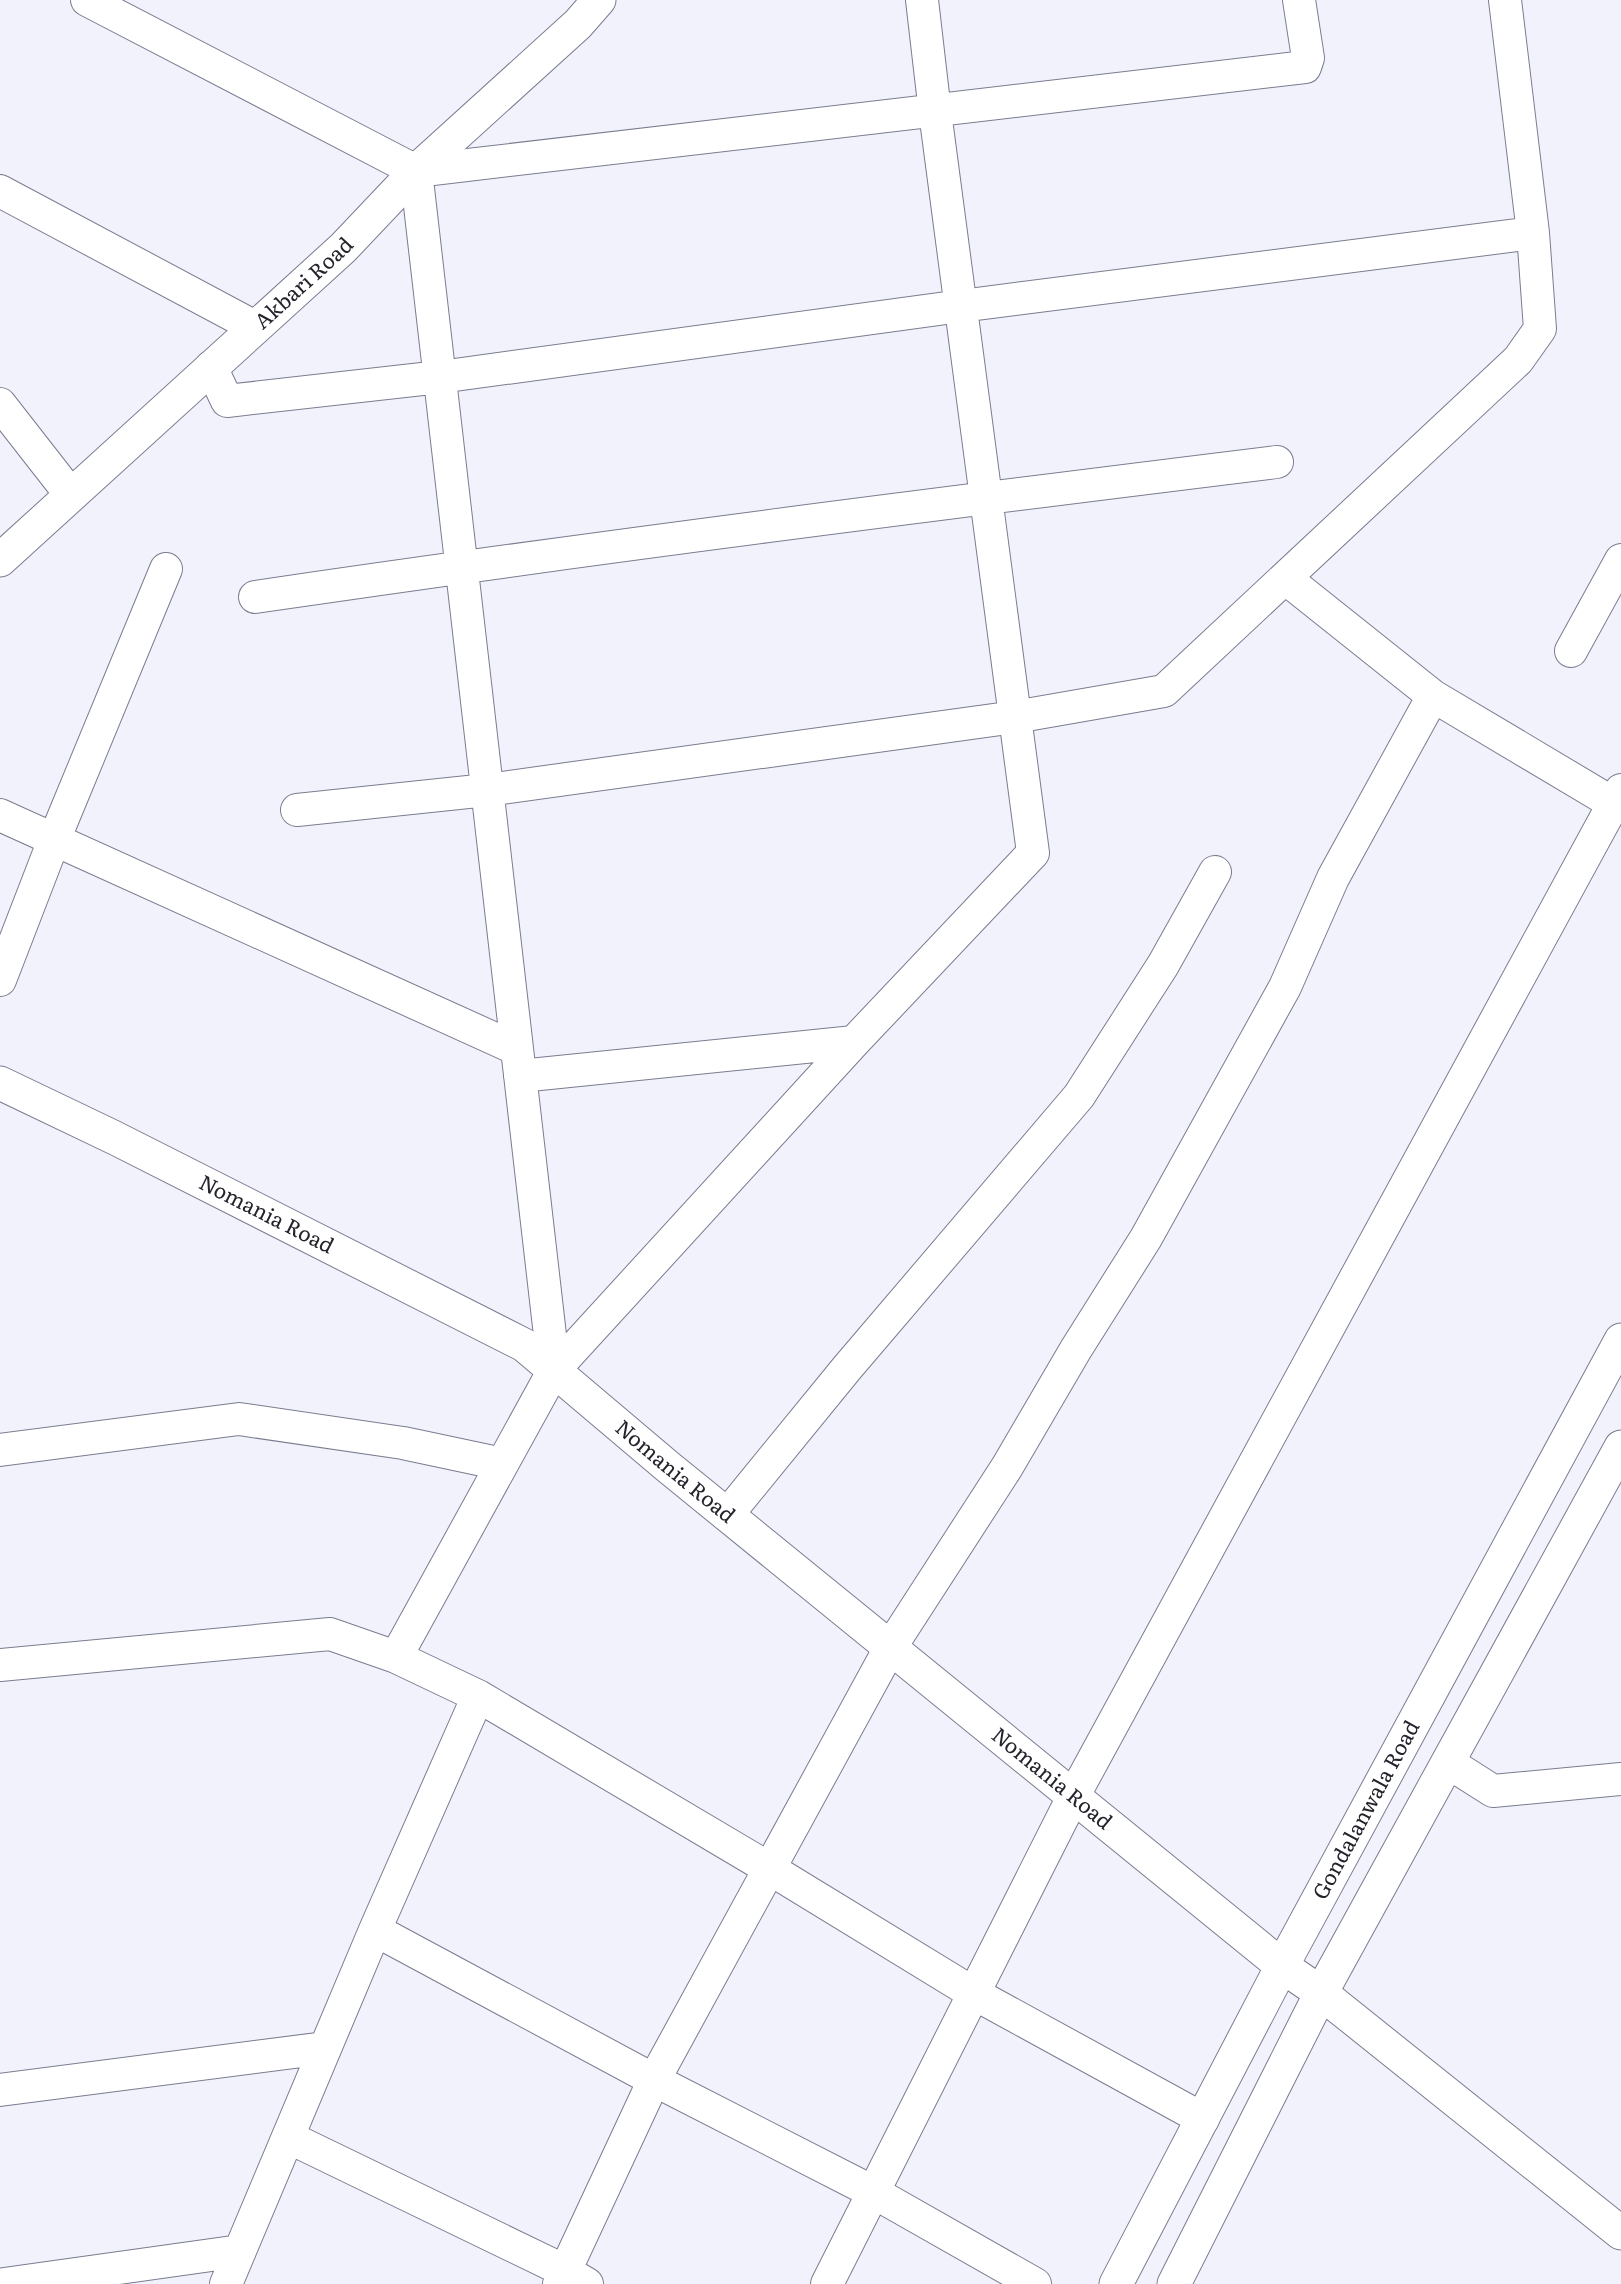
<svg xmlns="http://www.w3.org/2000/svg" width="1621" height="2284" font-family="Literata,serif">
  <rect width="100%" height="100%" fill="#f1f2fb"/>
  <g fill="none" stroke-linecap="round" stroke-linejoin="round">
    <defs>
      <path id="minor" d="M87,0L416,171L1305,67L1308,58L1299,0
        M416,171L554,1370
        M0,191L255,327
        M211,367L227,401L440,377L961,306L1533,233
        M0,404L71,495
        M1285,578L1433,696L1621,808
        M255,597C595,547 936,504 1277,462
        M1571,651L1621,560
        M297,810L487,790L1015,717L1164,691L1518,360L1540,329L1533,233L1505,0
        M0,815L517,1049
        M0,980L54,840L166,569
        M520,1076L854,1042
        M0,1450L239,1419L403,1443L502,1464
        M727,1515L847,1368L1079,1096L1163,965L1215,872
        M396,1657L554,1370L854,1042L1033,853L935,112L922,0
        M0,1665L330,1634L396,1657L478,1696L770,1869L973,1993L1203,2119
        M1449,1763L1493,1791L1621,1779
        M375,1930L654,2080L873,2192L1035,2284
        M0,2090L325,2048
        M288,2137L565,2271L587,2284
        M4,2284L240,2251
        M226,2284L375,1930L478,1696
        M559,2284L654,2080L890,1648L1007,1467L1076,1349L1146,1238L1285,987L1333,878L1433,696
        M827,2284L1073,1797L1621,790"/>
      <g id="tertiary">
        <path id="s1" d="M0,560L343,248L416,171L578,24L599,0"/>
        <path id="s2" d="M0,1083L115,1138L524,1345L667,1466L1282,1966L1321,1993L1621,2233"/>
      </g>
      <g id="primary">
        <path id="s3" d="M1116,2284L1282,1966L1621,1340"/>
        <path d="M1174,2284L1321,1993L1621,1447"/>
      </g>
    </defs>
    <use href="#minor" stroke="#7a7c90" stroke-width="34"/>
    <use href="#tertiary" stroke="#7a7c90" stroke-width="35"/>
    <use href="#primary" stroke="#7a7c90" stroke-width="35"/>
    <use href="#minor" stroke="#fff" stroke-width="32"/>
    <use href="#tertiary" stroke="#fff" stroke-width="33"/>
    <use href="#primary" stroke="#fff" stroke-width="33"/>
  </g>
  <g text-anchor="middle" stroke-width="4.5" stroke-linejoin="round" paint-order="stroke">
    <g font-size="21" fill="#23242c" stroke="#f1f2fb">
      <text dy="7" stroke="none"><textPath href="#s1" startOffset="411">Akbari Road</textPath></text>
      <text dy="7" stroke="none"><textPath href="#s2" startOffset="297">Nomania Road</textPath></text>
      <text dy="7" stroke="none"><textPath href="#s2" startOffset="783">Nomania Road</textPath></text>
      <text dy="7" stroke="none"><textPath href="#s2" startOffset="1269">Nomania Road</textPath></text>
      <text dy="7" stroke="none"><textPath href="#s3" startOffset="536">Gondalanwala Road</textPath></text>
    </g>
  </g>
</svg>
